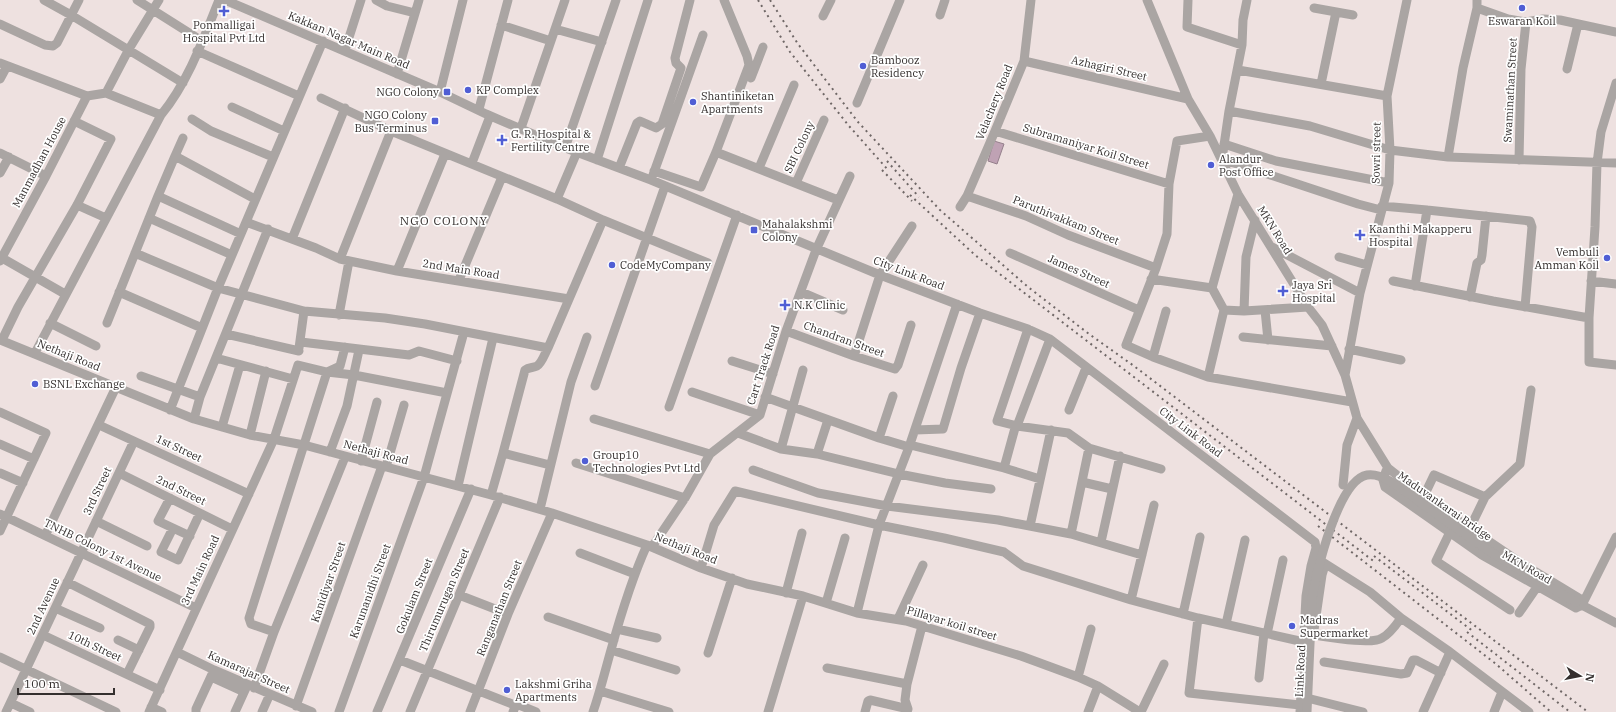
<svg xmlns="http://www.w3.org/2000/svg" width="1616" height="712" font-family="'IBM Plex Serif',serif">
  <rect width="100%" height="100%" fill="#eee1e0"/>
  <path fill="#bfa2b4" stroke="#95808c" d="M994,141L1004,144L997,164L988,161Z"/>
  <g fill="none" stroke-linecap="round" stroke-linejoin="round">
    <path stroke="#aaa5a3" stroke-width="9" d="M44,0L71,15L183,83
      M137,0L202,41
      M225,0L440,92L486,114L563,147L651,180L880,275L980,313L1028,329L1050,339L1315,542L1316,548L1311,566L1306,596L1300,712
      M376,0L387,6L415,13
      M1147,0L1188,99L1210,136L1238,194L1308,307L1322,325L1345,375L1357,418L1388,468L1431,502L1521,563L1584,601
      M1188,0L1187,27L1242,45
      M1247,0L1243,20L1242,45L1229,111L1222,159L1358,204L1381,210
      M1314,8L1353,15
      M1477,8L1508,19L1526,22L1543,19L1560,20L1616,32
      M940,15L945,0
      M823,16L831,0
      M0,24L45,45L53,46L57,43L79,0
      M501,25L551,41
      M555,29L602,42
      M345,50L361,0
      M197,51L299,96
      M1024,61L1188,99
      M0,63L87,96
      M1567,69L1578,24
      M1238,70L1387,96
      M397,74L419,0
      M751,78L763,47
      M0,79L7,66
      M1616,83L1601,132L1597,163L1595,227L1589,318V362L1616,365
      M1321,84L1336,12
      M440,92L463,0
      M106,93L161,115
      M87,96L106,93L129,49L159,0
      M321,98L391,131L557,199L603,220L708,263
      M857,103L900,0
      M232,107L284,131
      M479,109L508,0
      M1229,111L1310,126L1390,150L1448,157L1616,163
      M192,119L211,131L273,157
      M521,128L565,0
      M995,131L1169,184
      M1210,136L1177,141L1169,184L1167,234L1156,268L1126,345L1153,357L1208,377L1352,402
      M1224,144L1276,161L1389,183
      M565,148L616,0
      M0,153L46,176
      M721,154L838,200
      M175,156L183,138
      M1448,157L1463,68L1477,8V0
      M597,160L648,0
      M1519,160L1521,69L1526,22
      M472,163L490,116
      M619,168L637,123L640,121L656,128L662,124L681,68L676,63L675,58L690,0
      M759,168L794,85
      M654,171L701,187L716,152L749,65L747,56L724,0
      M0,173L9,157
      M653,175L703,35
      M796,183L824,120
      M1238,194L1212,288L1224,310L1244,311L1308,307
      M967,196L1026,216L1068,235L1156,268
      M557,199L577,152
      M77,205L106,218
      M1382,206L1427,210L1530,221L1532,227L1525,307
      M960,207L967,196L995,131L1024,61L1031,0
      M149,218L232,255
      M246,222L316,248L340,259L397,271L569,299
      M241,234L158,196L175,156L255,199
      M292,239L345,108
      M1272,247L1360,293
      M135,253L218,288L304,311L385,318L425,324L548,348
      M1010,253L1139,310
      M1339,257L1367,265
      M2,258L65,294
      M340,259L391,131
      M0,261L46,176L87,96
      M397,271L445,154
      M1151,279L1212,288
      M459,280L502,177
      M1393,281L1493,301L1589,318
      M1591,281L1616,284
      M1415,286L1427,210
      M119,292L202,328
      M801,292L843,310
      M1470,297L1477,263L1481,260L1482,255L1486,216
      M1265,310L1268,340
      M1244,311L1246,257L1255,220
      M339,315L349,261
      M50,323L96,346
      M107,323L158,196
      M1028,329L997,421L1017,426L1068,433L1089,448L1161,469
      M786,331L854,356L895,369L898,365L911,325
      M226,334L299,351
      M1243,337L1332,346
      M0,340L194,419L250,435L304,445L491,495L552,513L647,545L701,568L747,584L803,596L857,613L906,621L1021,656L1078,677L1098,686L1140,712
      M2,340L18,307L77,205L111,139L74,121
      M301,342L409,355L419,351L457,361
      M299,348L304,311
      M1349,349L1401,360
      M35,353L161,115C188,82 203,40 219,0
      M854,356L880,275L912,226
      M1153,357L1166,311
      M216,358L293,379
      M732,361L773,374
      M1345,375L1360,293L1389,183L1390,150L1387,96L1407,0
      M141,376L200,397
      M1208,377L1224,310
      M595,386L665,186
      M692,392L760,415
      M765,397L879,438L909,447
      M669,407L737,215
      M170,410L218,288L323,41
      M1069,410L1086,368
      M0,412L46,433L0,531
      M194,419L200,397L268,229
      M594,419L710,454
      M99,425L249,494
      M222,427L240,365
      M915,430L943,429L961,368L980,313
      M738,433L781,449L817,454L899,474L945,483L991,489
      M250,435L266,371
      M879,438L893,396
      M0,444L34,459
      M910,445L1004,468L1015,428L1017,426L1050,339
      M781,449L803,370
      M330,452L347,406L359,350
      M817,454L828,420
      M361,461L377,402
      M576,463L685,498
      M550,465L503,453L525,370C529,367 533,368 537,366C542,363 545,353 548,348L603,220
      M386,467L404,405
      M1004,468L1040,479
      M753,470L818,493L887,506L998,520L1071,534L1142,555
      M1386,471L1383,480L1385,487L1482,555L1576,608L1582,605L1616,537
      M0,473L23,483
      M119,473L232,529
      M1082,482L1112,489
      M1343,485L1347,445L1357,418
      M458,486L493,338
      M491,495L503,453
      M1424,496L1434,475L1485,497
      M170,498L158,521L190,536
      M540,509L571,382L587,337
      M0,514L196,608
      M96,521L147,546
      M1030,526L1051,430
      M173,528L161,552L178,560L200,513
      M1470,528L1485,497L1520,464L1531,390
      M1450,532L1436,561L1510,610
      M46,534L116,387
      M1071,534L1089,448
      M1101,542L1120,456
      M652,547L685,498L710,454L760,415L786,331L816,250L850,176
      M580,553L635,574
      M1321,561L1370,592L1401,618
      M701,568L714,525L735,491L879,525L944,538L1004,552L1023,566L1131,600L1198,618L1304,642
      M67,582L150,624V627L127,674
      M786,593L802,533
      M459,595L508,614
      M1131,600L1154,505
      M826,603L845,538
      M1578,603L1616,623
      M55,608L100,628
      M857,613L879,525L909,447L957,304
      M1519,613L1537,587
      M1183,614L1200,537
      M548,617L614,640
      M1198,618L1189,693L1300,705
      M898,619L923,565
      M1226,624L1245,540
      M617,629L657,638
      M1314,630L1322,575L1325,565
      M274,632L251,624L249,618L327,372L340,366L345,347
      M1267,634L1283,560
      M43,635L160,690
      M1314,635C1328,637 1372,645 1382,638C1390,634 1396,625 1401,618L1450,652L1529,712
      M118,640L139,650
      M611,650L676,670
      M177,652L214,670L312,712
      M708,653L732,578
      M0,657L116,712
      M400,660L512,704
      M1324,662L1401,674L1407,673L1413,660H1416L1441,673
      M827,668L907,684
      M211,677L244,692
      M1078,677L1091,629
      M1259,678L1264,633
      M254,688L274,632L345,457
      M600,691L669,712
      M1311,699L1363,712
      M11,703L30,712
      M296,706L382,466
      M151,707L162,712
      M6,712L134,441
      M149,712L274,439L298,365L327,372L354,375L447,393
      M196,712V709L214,670
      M235,712L246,688
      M262,712L270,694
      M339,712L424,477L464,332
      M377,712L471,489
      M410,712L500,497
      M470,712L508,614L552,513
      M513,712L515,707L519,705L536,712
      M593,712C600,692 605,671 611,650C621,614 632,578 647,545
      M768,712L803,596
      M865,712L868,701L870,700L908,709
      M907,712L908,709L905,700L907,684L922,626
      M1088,712L1098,686
      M1141,712L1164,664
      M1423,712L1450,652
      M1494,712L1502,692"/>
    <path stroke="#6f6766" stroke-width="2" stroke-dasharray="2 4" stroke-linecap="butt" d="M758,0L790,52L849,126L889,171
      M770,0L798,44L858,122L940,210L1028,287L1089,334L1134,366L1588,712
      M887,161L919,197
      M882,170L912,201
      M910,195L975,255L1376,563
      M1318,526L1496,664L1551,712
      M1374,556L1474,632
      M1467,632L1570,712"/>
    <path stroke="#aaa5a3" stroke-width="9" d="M1307,712L1312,599C1316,573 1338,480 1367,475C1383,472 1405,491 1417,500C1450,524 1483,548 1518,569C1537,580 1556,591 1576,602"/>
  </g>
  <g fill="#505ed4" stroke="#fff" stroke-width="1.5">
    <circle cx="1522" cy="8" r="4"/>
    <path d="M222 5h4v4h4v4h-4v4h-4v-4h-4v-4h4z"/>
    <circle cx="863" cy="66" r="4"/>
    <circle cx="468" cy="90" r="4"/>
    <rect x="443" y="88" width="8" height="8" rx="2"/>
    <circle cx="693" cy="102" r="4"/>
    <rect x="431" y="117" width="8" height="8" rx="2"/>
    <path d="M500 134h4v4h4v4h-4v4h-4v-4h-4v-4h4z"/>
    <circle cx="1211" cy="165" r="4"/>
    <rect x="750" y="226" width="8" height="8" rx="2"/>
    <path d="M1358 229h4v4h4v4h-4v4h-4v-4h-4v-4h4z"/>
    <circle cx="1607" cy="258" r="4"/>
    <circle cx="612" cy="265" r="4"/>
    <path d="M1281 285h4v4h4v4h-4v4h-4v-4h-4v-4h4z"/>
    <path d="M783 299h4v4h4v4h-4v4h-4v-4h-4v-4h4z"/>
    <circle cx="35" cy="384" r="4"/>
    <circle cx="585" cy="461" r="4"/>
    <circle cx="1292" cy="626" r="4"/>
    <circle cx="507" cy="690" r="4"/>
  </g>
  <g text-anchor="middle" stroke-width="3.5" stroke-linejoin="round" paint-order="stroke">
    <g font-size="11" fill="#342f2e" stroke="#fff" text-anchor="start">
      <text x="1522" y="25" text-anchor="middle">Eswaran Koil</text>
      <text x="224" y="29" text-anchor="middle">Ponmalligai<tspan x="224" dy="13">Hospital Pvt Ltd</tspan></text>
      <text x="871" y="64">Bambooz<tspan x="871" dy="13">Residency</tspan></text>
      <text x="476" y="94">KP Complex</text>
      <text x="439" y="96" text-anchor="end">NGO Colony</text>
      <text x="701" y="100">Shantiniketan<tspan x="701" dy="13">Apartments</tspan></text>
      <text x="427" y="119" text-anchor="end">NGO Colony<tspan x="427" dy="13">Bus Terminus</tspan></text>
      <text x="511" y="138">G. R. Hospital &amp;<tspan x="511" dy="13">Fertility Centre</tspan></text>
      <text x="1219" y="163">Alandur<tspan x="1219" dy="13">Post Office</tspan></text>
      <text x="762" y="228">Mahalakshmi<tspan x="762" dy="13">Colony</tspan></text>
      <text x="1369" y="233">Kaanthi Makapperu<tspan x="1369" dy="13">Hospital</tspan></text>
      <text x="1599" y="256" text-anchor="end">Vembuli<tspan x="1599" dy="13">Amman Koil</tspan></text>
      <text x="620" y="269">CodeMyCompany</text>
      <text x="1292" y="289">Jaya Sri<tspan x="1292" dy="13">Hospital</tspan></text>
      <text x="794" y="309">N.K Clinic</text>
      <text x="43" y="388">BSNL Exchange</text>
      <text x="593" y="459">Group10<tspan x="593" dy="13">Technologies Pvt Ltd</tspan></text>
      <text x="1300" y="624">Madras<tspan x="1300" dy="13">Supermarket</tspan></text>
      <text x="515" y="688">Lakshmi Griha<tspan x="515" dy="13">Apartments</tspan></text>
    </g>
    <g font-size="11" fill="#342f2e" stroke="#fff">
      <text transform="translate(349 40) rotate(23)" y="4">Kakkan Nagar Main Road</text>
      <text transform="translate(1109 68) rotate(13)" y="4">Azhagiri Street</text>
      <text transform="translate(1510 90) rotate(-87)" y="4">Swaminathan Street</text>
      <text transform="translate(994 102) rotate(-68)" y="4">Velachery Road</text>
      <text transform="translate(1086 146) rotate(17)" y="4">Subramaniyar Koil Street</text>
      <text transform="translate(799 147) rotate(-65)" y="4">SBI Colony</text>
      <text transform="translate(1376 153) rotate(-89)" y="4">Sowri street</text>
      <text transform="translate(39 162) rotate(-62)" y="4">Manmadhan House</text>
      <text transform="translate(1066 220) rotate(22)" y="4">Paruthivakkam Street</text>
      <text transform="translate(1275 230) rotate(58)" y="4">MKN Road</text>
      <text transform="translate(461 269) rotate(9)" y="4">2nd Main Road</text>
      <text transform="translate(1079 271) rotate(24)" y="4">James Street</text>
      <text transform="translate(909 273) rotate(21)" y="4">City Link Road</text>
      <text transform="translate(844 339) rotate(20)" y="4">Chandran Street</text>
      <text transform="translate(69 355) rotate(22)" y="4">Nethaji Road</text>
      <text transform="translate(763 365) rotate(-72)" y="4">Cart Track Road</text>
      <text transform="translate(1191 432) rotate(37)" y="4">City Link Road</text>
      <text transform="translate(179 448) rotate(25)" y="4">1st Street</text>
      <text transform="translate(376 452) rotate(15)" y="4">Nethaji Road</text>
      <text transform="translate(181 490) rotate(26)" y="4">2nd Street</text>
      <text transform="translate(97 491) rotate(-65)" y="4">3rd Street</text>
      <text transform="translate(1445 506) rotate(35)" y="4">Maduvankarai Bridge</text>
      <text transform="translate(686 548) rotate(22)" y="4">Nethaji Road</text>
      <text transform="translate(103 550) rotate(26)" y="4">TNHB Colony 1st Avenue</text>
      <text transform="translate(1527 567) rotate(30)" y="4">MKN Road</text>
      <text transform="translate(200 570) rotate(-65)" y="4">3rd Main Road</text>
      <text transform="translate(328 582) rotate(-71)" y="4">Kanidiyar Street</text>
      <text transform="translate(370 591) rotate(-70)" y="4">Karunanidhi Street</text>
      <text transform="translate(414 596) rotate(-68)" y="4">Gokulam Street</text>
      <text transform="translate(444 600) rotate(-67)" y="4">Thirumurugan Street</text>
      <text transform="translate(43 606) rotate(-65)" y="4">2nd Avenue</text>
      <text transform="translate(499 608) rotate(-68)" y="4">Ranganathan Street</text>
      <text transform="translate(952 623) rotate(17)" y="4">Pillayar koil street</text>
      <text transform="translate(95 646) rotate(25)" y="4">10th Street</text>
      <text transform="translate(1300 671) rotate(-87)" y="4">Link Road</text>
      <text transform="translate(249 672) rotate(24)" y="4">Kamarajar Street</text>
    </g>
    <g font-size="12" letter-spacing="1" fill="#342f2e" stroke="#fff">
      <text x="444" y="225">NGO COLONY</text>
    </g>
  </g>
  <g transform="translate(1580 676) rotate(100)" stroke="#ffffff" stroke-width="3" paint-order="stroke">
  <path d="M0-3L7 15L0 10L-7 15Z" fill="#342f2e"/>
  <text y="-6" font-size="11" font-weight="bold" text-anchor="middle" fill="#342f2e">N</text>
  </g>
  <path d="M18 688v6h96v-6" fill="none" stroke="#342f2e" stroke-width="2"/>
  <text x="24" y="688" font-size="12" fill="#342f2e" stroke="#ffffff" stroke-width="3" paint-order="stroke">100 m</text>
</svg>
